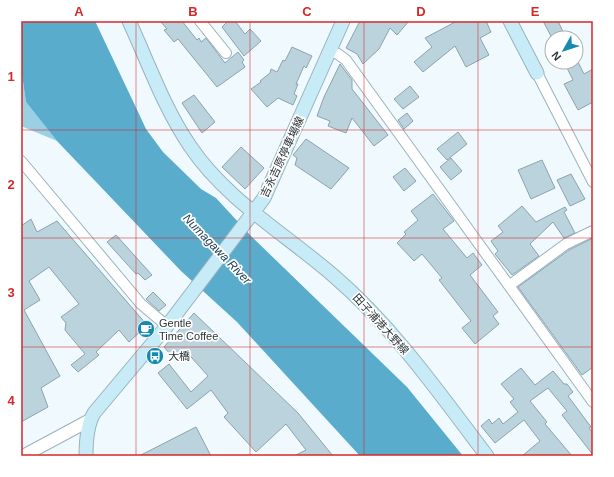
<svg xmlns="http://www.w3.org/2000/svg" width="614" height="477" font-family="Helvetica,'Noto Sans JP',sans-serif">
  <rect width="100%" height="100%" fill="#f0fafe"/>
  <path fill="#9acfe4" d="M21,68L26,102L57,141L21,126Z"/>
  <path fill="#59accb" d="M21,21H95L139,114L146,129L163,152L201,189L216,198L252,237L407,387L463,456H360L237,322L181,271L57,141L26,102L21,68Z"/>
  <path fill="#bad3dd" stroke="#8ba3ad" d="M160,21H182L197,40L199,38L201,42L206,38L225,63L238,52L244,60L242,62L245,67L217,87L178,39L174,42L164,30L167,29Z
    M228,21H235L245,34L250,29L261,41L244,56L222,27Z
    M360,21H409L397,35L390,28L379,49L363,64L357,54L346,48Z
    M457,21H486L491,32L480,38L489,55L466,67L455,46L423,72L414,62L432,47L425,38Z
    M543,21H558L566,38H552Z
    M292,47L312,56L306,68L304,66L296,84H298L294,94L297,96L293,105L278,98L267,107L251,89L261,82L260,81L270,73L271,69L277,72L283,60L285,61Z
    M564,62H578L584,74L593,69V102L578,110L564,84L573,80Z
    M340,64L352,80V89L388,135L374,146L352,118L346,133L328,126L330,121L317,116L324,97Z
    M410,86L419,97L403,109L394,99Z
    M194,95L215,122L202,133L182,103Z
    M407,113L413,121L404,129L398,120Z
    M458,132L467,144L447,160L437,149Z
    M306,139L349,168L331,189L295,165L297,158L293,155Z
    M241,147L264,168L245,189L222,167Z
    M451,158L462,171L451,180L440,167Z
    M542,160L555,188L531,199L518,170Z
    M405,168L416,181L404,191L393,177Z
    M571,174L585,199L570,206L557,180Z
    M433,194L454,221L443,229L467,258L473,253L482,265L470,275L498,312L493,316L499,324L475,344L462,328L471,321L439,280L442,278L422,254L414,261L397,243L406,234L404,232L418,220L411,211Z
    M522,206L536,222L565,207L567,210L564,212L575,233L564,238L553,222L530,244L539,256L512,275L495,254L498,251L491,241L503,232L498,226Z
    M31,219L37,232L57,221L147,325L129,342L119,330L96,352L99,355L78,372L71,365L85,354L65,330L66,323L61,317L79,304L49,267L29,281L40,300L24,310L60,376L41,388L48,407L21,422V226Z
    M116,235L152,275L145,280L138,273L136,274L107,242Z
    M593,238V367L582,375L518,287L569,250Z
    M153,292L166,305L159,311L146,299Z
    M194,313L298,413L333,456H294L306,450L286,424L256,452L224,417L228,413L211,390L187,409L158,373L169,364L191,392L208,376L184,349L177,362L164,347Z
    M521,368L535,385L553,371L564,384H567L573,392L568,396L591,427L589,428L593,433V455L562,415L567,411L548,388L530,401L547,422L545,424L572,456H522L540,441L524,420L495,443L481,426L489,419L492,424L499,418L503,424L518,412L510,402L514,399L501,384Z
    M196,427L211,456H139Z"/>
  <g fill="none" stroke-linecap="round" stroke-linejoin="round">
    <defs>
      <path id="minor" d="M200,21L226,53
        M329,51L338,54L346,60L593,402
        M537,73L593,182
        M21,161L141,304L167,326
        M510,285L566,244L593,231"/>
      <path id="tertiary" d="M23,456L90,420"/>
      <path id="secondary" d="M129,21C148,62 164,108 190,146C226,200 287,235 335,277C394,328 440,394 487,456
        M510,21L537,73
        M86,456C86,442 87,425 94,413L167,326L264,198L343,21"/>
    </defs>
    <use href="#minor" stroke="#9ab2bc" stroke-width="12"/>
    <use href="#tertiary" stroke="#9ab2bc" stroke-width="14"/>
    <use href="#secondary" stroke="#9ab2bc" stroke-width="15"/>
    <use href="#minor" stroke="#fff" stroke-width="10"/>
    <use href="#tertiary" stroke="#fff" stroke-width="12"/>
    <use href="#secondary" stroke="#c7ecf8" stroke-width="13"/>
  </g>
  <path fill="none" stroke="#d62828" stroke-width="1" stroke-opacity="0.55" d="M136,21V456M250,21V456M364,21V456M478,21V456M21,130H593M21,238H593M21,347H593"/>
  <defs>
    <symbol id="cafe-disc" viewBox="-11 -11 22 22"><circle r="9.5" fill="#138aae" stroke="#fff"/><path d="M-5.5-4.5H6V0H3Q3 3.5 0 3.5H-2.5Q-5.5 3.5-5.5 0ZM3-3.2v2h1.7v-2ZM-6 4.5H4V6H-6Z" fill="#fff"/></symbol>
    <symbol id="bus-disc" viewBox="-11 -11 22 22"><circle r="9.5" fill="#138aae" stroke="#fff"/><path d="M-5-6H5V4H4V6H2V4H-2V6H-4V4H-5ZM-3.5-4V0h7V-4ZM-3.5 1.2v1.5H-2V1.2ZM2 1.2v1.5H3.5V1.2Z" fill="#fff"/></symbol>
  </defs>
  <g fill-rule="evenodd">
    <use href="#cafe-disc" x="136" y="319" width="20" height="20"/>
    <use href="#bus-disc" x="145" y="346" width="20" height="20"/>
  </g>
  <g text-anchor="middle" stroke-width="3.5" stroke-linejoin="round" paint-order="stroke">
    <g font-size="11" fill="#2a3438" stroke="#fff">
      <text transform="translate(282 157) rotate(-65)" y="4">吉永吉原停車場線</text>
      <text transform="translate(381 324) rotate(48)" y="4">田子浦港大野線</text>
    </g>
    <g font-size="11" fill="#2a3438" stroke="#fff" text-anchor="start">
      <text x="159" y="327">Gentle<tspan x="159" dy="13">Time Coffee</tspan></text>
      <text x="168" y="360">大橋</text>
    </g>
    <g font-size="12" font-style="italic" fill="#224755" stroke="#fff">
      <text transform="translate(217 249) rotate(46)" y="4">Numagawa River</text>
    </g>
  </g>
  <rect width="614" height="477" fill="none" stroke="#ffffff" stroke-width="44"/>
  <g transform="translate(564 50) rotate(231)"><circle r="19" fill="#ffffff" stroke="#aaaeaf"/>
  <path d="M0-3L7 15L0 10L-7 15Z" fill="#138aae"/>
  <text y="-6" font-size="11" font-weight="bold" text-anchor="middle" fill="#2a3438">N</text>
  </g>
  <rect x="22" y="22" width="570" height="433" fill="none" stroke="#d62828" stroke-width="1.5"/>
  <g font-size="13" text-anchor="middle" font-weight="bold" fill="#d62828">
    <text x="79" y="16">A</text>
    <text x="193" y="16">B</text>
    <text x="307" y="16">C</text>
    <text x="421" y="16">D</text>
    <text x="535" y="16">E</text>
    <text x="11" y="81">1</text>
    <text x="11" y="189">2</text>
    <text x="11" y="297">3</text>
    <text x="11" y="405">4</text>
  </g>
</svg>
